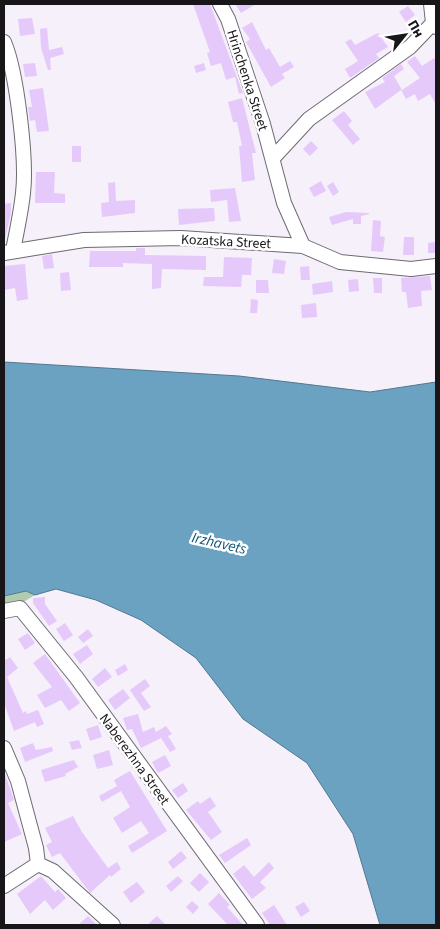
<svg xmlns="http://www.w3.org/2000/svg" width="440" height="929" font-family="'Source Sans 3',sans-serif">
  <rect width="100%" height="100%" fill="#f5f0f9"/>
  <path fill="#b0cbad" d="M26,591L35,595L20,604L4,606V596Z"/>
  <path fill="#6ba2c2" stroke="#52788f" d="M4,362L239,376L370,392L436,382V925H380L353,834L307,763L243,719L196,658L141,620L96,600L56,589L35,595L26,591L4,596Z"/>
  <path fill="#e6c9fb" d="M193,4H210L243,93L239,94L235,77L226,80L221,63L211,66L207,53L210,52Z
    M235,4H256L241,13Z
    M408,6L415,15L406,22L399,12Z
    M32,18L35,34L20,36L18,19Z
    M252,22L266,50L269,48L280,67L290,61L294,67L282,74L285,78L271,87L246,42L250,39L242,28Z
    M47,28L49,50L62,47L64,54L50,58L51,70H48L41,48L40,29Z
    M378,33L388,47L376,54L379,58L350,78L345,69L358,61L345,42L351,39L355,45Z
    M415,56L422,66L436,57V105L430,94L418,101L415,94L406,99L401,90L375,109L365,92L385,82L382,78L401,64L404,69L394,76L402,90L420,78L407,62Z
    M35,63L37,76L25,77L23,64Z
    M204,63L206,70L196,73L194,66Z
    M43,88L49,131L37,132L35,120L30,121L28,107H32L29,90Z
    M242,98L256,153H252L255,180L242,182L239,146H242L237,122H233L228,102Z
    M344,111L352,121L348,125L360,139L353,145L332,120Z
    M311,141L318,148L310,156L303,149Z
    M72,146H81V162H72Z
    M36,172H55L54,193L65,194V203H35Z
    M321,181L326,191L314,197L309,188Z
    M115,182L116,201L135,200V213L102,217L101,203L109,202L108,183Z
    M333,182L339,192L333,196L327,186Z
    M235,188L241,221L229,222L227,200L211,202L210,190Z
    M11,203V213L4,244V204Z
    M214,208L215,221L179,225L178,209Z
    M346,212L369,213V214L361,216V224H353V219L332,225L329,217Z
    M373,220L381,221L380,236L385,237L383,252L371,251Z
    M404,237H414V255H403Z
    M436,242V253H428V243Z
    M136,248H145V255L206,256V270L162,269L161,288L152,289V264L123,263V267H89L90,251H136Z
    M52,254L54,268L44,269L42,256Z
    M224,257L252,258L251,275H242L241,287L203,286L204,277H223Z
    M274,259L286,261L284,274L272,273Z
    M25,264L28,299L17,301L15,288L4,290V266Z
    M309,266L310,280H301L300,267Z
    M69,272L71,290L61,291L60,273Z
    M430,276L432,290L421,291L422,306L408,308L406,292H402L401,278Z
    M373,278H382V293H374Z
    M358,279L359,291L349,292L348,280Z
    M256,280H268L269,293H256Z
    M332,281L333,292L313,295L312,284Z
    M251,299L258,300L257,313H250Z
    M316,303L317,317L302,318L301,305Z
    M45,597V604L57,621L49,626L33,603V598Z
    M65,623L73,635L64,641L56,629Z
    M88,629L93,636L83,643L78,637Z
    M28,633L35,643L25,650L18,639Z
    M87,645L93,654L80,664L73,654Z
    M45,654L80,703L69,711L61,700L45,708L37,695L52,687L33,663Z
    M10,657L18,668L7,677L23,713L26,711L27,714L38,710L44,724L37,727L35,722L14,731L4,703V661Z
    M125,664L128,670L118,676L115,670Z
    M105,668L112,677L98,687L92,679Z
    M145,679L150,686L141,693L151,707L144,711L130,690Z
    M123,689L130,698L115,710L108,700Z
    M138,714L143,732L154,727L156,732L166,726L172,734L168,736L176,749L170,752L161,738L141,748L132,729L127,730L123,718Z
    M98,725L102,737L90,741L86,729Z
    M79,740L82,748L72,750L69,742Z
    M33,743L36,750L52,747L53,751L25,762L20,748Z
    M109,750L113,765L97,769L93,755Z
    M165,755L171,766L158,773L152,762Z
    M74,760L78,767L65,774L66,776L45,782L41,770Z
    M4,771L14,800L8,803L22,834L4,842Z
    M130,771L167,831L132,853L128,846L149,833L141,821L122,833L113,818L130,807L121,791L102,802L99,796L117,786L114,780Z
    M183,783L188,791L178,798L172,790Z
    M210,797L216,806L208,812L222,832L211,840L186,810L198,801L200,804Z
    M73,816L82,832L108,868L117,862L121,869L111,877L110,875L90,893L60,853L52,857L46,845L52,842L45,828Z
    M247,838L251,845L225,863L219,855Z
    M181,851L187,858L173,869L168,862Z
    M269,862L274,868L260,882L266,888L252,899L233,874L244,865L254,877Z
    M200,873L209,882L199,892L190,883Z
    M41,876L55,892L58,889L66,898L53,910L45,900L30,914L17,894Z
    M178,876L183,881L171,892L166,886Z
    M137,882L145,892L131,903L123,892Z
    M219,893L230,905L227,907L243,925H228L208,904Z
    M192,901L199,907L193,914L186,907Z
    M304,902L310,911L301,917L295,907Z
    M274,905L287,925H270L262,913Z
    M88,916L97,925H78Z
    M157,916L166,925H147Z"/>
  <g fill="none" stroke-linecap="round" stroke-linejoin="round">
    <defs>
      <path id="minor" d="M220,4L228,19L263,124L284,203L303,246
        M431,4L433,23L436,27
        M4,42C17,73 27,160 23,193C21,212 17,231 13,250
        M273,158L309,119L410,47L433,23
        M4,253L84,240L181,238L303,246L340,262L411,269L436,266
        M4,611L20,608L76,677L257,925
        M4,748L18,781L36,848L38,864
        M38,864L53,871L113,925
        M4,886L38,864"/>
    </defs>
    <use href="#minor" stroke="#6e6a72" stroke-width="16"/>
    <use href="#minor" stroke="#fff" stroke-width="14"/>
  </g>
  <g text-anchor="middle" stroke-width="5" stroke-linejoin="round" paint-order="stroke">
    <g font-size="14" fill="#181619" stroke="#fff">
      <text transform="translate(248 80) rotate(72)" y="5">Hrinchenka Street</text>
      <text transform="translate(226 241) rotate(3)" y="5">Kozatska Street</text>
      <text transform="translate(135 759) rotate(54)" y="5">Naberezhna Street</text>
    </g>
    <g font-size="15" font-style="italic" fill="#0e5474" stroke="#fff">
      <text transform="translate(219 543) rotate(13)" y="5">Irzhavets</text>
    </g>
  </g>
  <rect width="440" height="929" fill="none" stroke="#181619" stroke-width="10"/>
  <g transform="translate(405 35) rotate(60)" stroke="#ffffff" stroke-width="4" paint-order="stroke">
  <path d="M0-4L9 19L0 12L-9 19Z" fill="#181619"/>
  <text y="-8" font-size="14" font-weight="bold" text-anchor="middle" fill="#181619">Пн</text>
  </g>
</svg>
